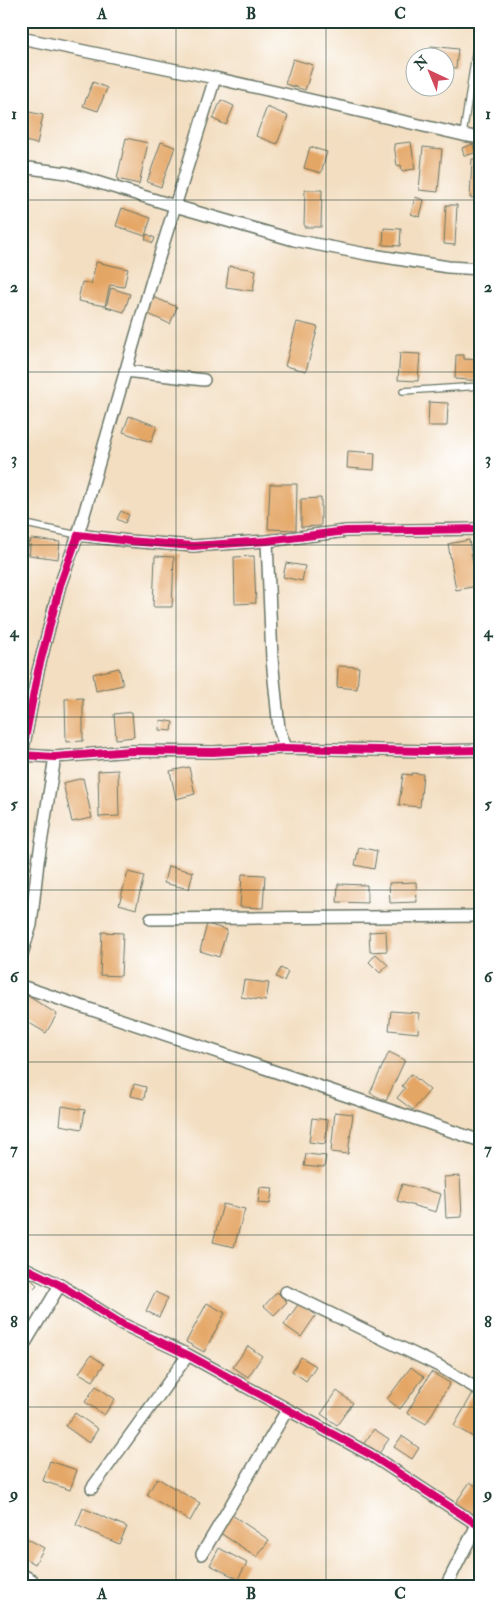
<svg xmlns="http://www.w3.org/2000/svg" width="502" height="1607" font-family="'IM FELL Double Pica',serif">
  <rect width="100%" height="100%" fill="#fff"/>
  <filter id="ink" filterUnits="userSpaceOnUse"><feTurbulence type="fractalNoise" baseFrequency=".02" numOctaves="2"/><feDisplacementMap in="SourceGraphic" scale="10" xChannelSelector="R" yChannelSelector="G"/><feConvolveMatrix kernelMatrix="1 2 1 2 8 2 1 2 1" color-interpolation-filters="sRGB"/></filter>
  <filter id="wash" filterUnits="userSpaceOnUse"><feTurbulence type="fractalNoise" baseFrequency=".0096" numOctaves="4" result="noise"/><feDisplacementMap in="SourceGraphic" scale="20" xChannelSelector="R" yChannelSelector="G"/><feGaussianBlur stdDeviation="1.12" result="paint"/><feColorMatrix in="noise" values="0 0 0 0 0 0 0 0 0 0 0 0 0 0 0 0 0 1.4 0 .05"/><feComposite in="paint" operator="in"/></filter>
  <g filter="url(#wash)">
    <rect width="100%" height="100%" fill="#f3dec1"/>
    <g id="blocks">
      <path fill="#e4a665" d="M431,46L458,49L456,68L444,67V58H430Z
        M293,59L313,65L305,90L285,84Z
        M21,62H25L27,97L21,98Z
        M93,82L107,88L98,111L83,106Z
        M221,100L234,106L226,125L213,119Z
        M267,107L288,116L277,144L256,136Z
        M25,111L43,115L37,144L21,140V126Z
        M126,138L148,143L139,184L117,179Z
        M161,142L175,147L161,187L147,182Z
        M411,142L415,169L402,171L401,165L397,166L394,144Z
        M473,144L475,153L464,156L462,148Z
        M310,147L327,152L321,173L304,168Z
        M423,147L442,149L438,192L419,190Z
        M472,159H481V198H470Z
        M305,190H322L321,227H304Z
        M415,197L424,200L420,217L411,214Z
        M446,205H457L455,245L444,244Z
        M122,208L151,218L145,236L116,226Z
        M384,228L401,229L400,246L383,245Z
        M147,234L155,238L153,243L145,239Z
        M96,262L128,269L124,287L110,285L105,306L78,301L82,282L91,284Z
        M229,266L256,270L253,291L226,287Z
        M111,288L130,294L124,312L106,307Z
        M151,296L177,307L170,324L144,312Z
        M297,322L318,327L306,371L285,366Z
        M400,353L420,354L418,381L398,380Z
        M456,355H464V359L481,360V381L455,379Z
        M429,402L448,403L447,426H428Z
        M129,416L157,426L151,442L123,432Z
        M348,451L375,453L374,470L347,468Z
        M270,484H297L296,530L268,529Z
        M321,498V526L301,527V499Z
        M121,511L129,515L125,523L117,519Z
        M21,538L29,539L27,555L21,554Z
        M31,539L60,542L58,559L29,555Z
        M469,540L477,586L456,590L448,544Z
        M155,556L174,557L172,607H153Z
        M254,556L256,603L235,604L234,557Z
        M286,563L305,566L302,581L283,577Z
        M338,666L359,667L357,689L337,687Z
        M119,668L123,685L96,691L93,674Z
        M83,698V741L66,742L65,699Z
        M132,712L134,737L116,739L114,714Z
        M160,720L173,722L172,731L159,730Z
        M189,767L195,794L176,799L170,771Z
        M118,770L119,816L99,817L98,771Z
        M412,773L423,774L420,807L399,805L403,774L412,775Z
        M83,778L92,818L72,822L63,783Z
        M359,847L377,851L374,869L355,865Z
        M168,866L193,872L189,889L164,883Z
        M128,872L144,876L136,909L119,904Z
        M242,874L265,875L263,908L240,907Z
        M416,882L417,902L390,903L389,883Z
        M338,884L367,885V903L337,902Z
        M207,924L227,930L219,957L200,951Z
        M386,931L387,951L370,952L369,932Z
        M102,932L123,933L121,976L100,975Z
        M376,954L388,965L380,973L369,962Z
        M281,968L288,972L284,981L276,977Z
        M244,980L269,983L266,1001L241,997Z
        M26,995L57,1014L46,1033L21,1018V1003Z
        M391,1011L419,1013L418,1033L389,1030Z
        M389,1052L405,1060L386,1101L370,1093Z
        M411,1074L430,1090L413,1110L397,1098L405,1088L402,1086Z
        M134,1084L146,1087L144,1099L131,1096Z
        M62,1106L85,1110L82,1129L60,1125Z
        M335,1112L353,1114L348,1154L331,1152Z
        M312,1118L328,1120L325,1144L309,1142Z
        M306,1154L326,1156L324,1168L304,1166Z
        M460,1176L462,1217L446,1218L444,1177Z
        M402,1184L441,1194L436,1212L397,1201Z
        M260,1187L273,1188L270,1204L258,1203Z
        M223,1204L245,1209L234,1247L213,1242Z
        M26,1274L37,1285L21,1301V1279Z
        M155,1292L168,1298L159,1317L146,1311Z
        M277,1292L287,1302L274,1315L264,1306Z
        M207,1303L225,1313L204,1352L186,1342Z
        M299,1303L316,1315L301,1337L284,1325Z
        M248,1346L262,1356L248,1377L233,1367Z
        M91,1355L104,1364L93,1381L79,1373Z
        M301,1357L316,1366L306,1381L292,1371Z
        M411,1367L424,1377L400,1409L387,1399Z
        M431,1372L450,1383L426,1424L407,1413Z
        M96,1386L115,1399L104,1415L85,1402Z
        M337,1391L353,1403L337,1425L321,1414Z
        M473,1393L481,1397V1423L473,1437L454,1426Z
        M75,1413L98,1429L89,1443L65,1426Z
        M374,1429L389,1439L378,1455L363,1445Z
        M402,1436L419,1448L412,1459L394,1447Z
        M50,1461L77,1470L70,1490L43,1481Z
        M157,1478L200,1503L190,1521L147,1495Z
        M470,1482L481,1490V1503L471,1517L454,1505Z
        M83,1508L127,1527L119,1544L76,1525Z
        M229,1513L269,1540L257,1557L217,1531Z
        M21,1535L44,1548L35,1564L21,1556Z
        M219,1548L247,1563L238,1579L210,1565Z"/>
    </g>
  </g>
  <g filter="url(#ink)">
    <use href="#blocks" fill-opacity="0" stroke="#697565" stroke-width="1"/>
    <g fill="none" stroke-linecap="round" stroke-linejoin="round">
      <defs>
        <path id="service" d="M463,135L480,21
          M403,391L481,386
          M21,523L78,535"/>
        <path id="minor" d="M21,38L215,78L463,135L481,138
          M21,167L67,173L175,206L294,240L366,254L448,267L481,269
          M125,371L204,380
          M481,529L346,531L267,541L193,546L129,541L78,535L60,585L38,671L22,755L55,757L131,751L213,752L286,748L426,751L481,750
          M78,535L152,280L215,78
          M267,541L272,659L279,729L286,748
          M151,919L481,916
          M21,957L31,925L38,862L55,757
          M21,986L481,1141
          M21,1266L60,1285L120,1323L188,1355L371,1455L481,1527
          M286,1292L439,1366L481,1391
          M21,1350L60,1285
          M92,1488L188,1355
          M202,1554L287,1410
          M21,1574L32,1580
          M446,1586L477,1525"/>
      </defs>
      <use href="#service" stroke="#697565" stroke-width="8"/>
      <use href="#minor" stroke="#697565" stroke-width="14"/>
      <use href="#service" stroke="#fff" stroke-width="5.5"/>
      <use href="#minor" stroke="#fff" stroke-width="11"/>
      <defs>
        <path id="cycleway" d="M481,529L346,531L267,541L193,546L129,541L78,535L60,585L38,671L22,755L55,757L131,751L213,752L286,748L426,751L481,750
          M21,1266L60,1285L120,1323L188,1355L371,1455L481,1527"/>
      </defs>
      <use href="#cycleway" stroke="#fff" stroke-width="11"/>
      <use href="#cycleway" stroke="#d6006c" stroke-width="8"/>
    </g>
  </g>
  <path fill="none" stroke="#1f3d34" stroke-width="1" stroke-opacity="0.55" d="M176,21V1586M326,21V1586M21,200H481M21,372H481M21,545H481M21,717H481M21,890H481M21,1062H481M21,1235H481M21,1407H481"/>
  <rect width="502" height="1607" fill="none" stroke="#fff" stroke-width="55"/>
  <g transform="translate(430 72) rotate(316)"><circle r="24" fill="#ffffff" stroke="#a5b1ae"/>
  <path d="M0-4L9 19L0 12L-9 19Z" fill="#d1495b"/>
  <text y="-8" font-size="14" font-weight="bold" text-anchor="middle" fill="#1f3d34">N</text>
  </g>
  <rect x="28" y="28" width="446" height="1552" fill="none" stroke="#1f3d34" stroke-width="2"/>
  <g font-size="16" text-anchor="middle" font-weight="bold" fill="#1f3d34">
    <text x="102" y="19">A</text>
    <text x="251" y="19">B</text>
    <text x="400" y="19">C</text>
    <text x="14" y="119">1</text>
    <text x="488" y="119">1</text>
    <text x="14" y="292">2</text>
    <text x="488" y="292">2</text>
    <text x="14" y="464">3</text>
    <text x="488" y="464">3</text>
    <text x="14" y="637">4</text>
    <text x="488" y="637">4</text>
    <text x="14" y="809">5</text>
    <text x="488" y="809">5</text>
    <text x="14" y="982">6</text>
    <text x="488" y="982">6</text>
    <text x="14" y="1154">7</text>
    <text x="488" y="1154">7</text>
    <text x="14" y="1327">8</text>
    <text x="488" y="1327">8</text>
    <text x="14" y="1499">9</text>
    <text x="488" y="1499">9</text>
    <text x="102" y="1599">A</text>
    <text x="251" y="1599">B</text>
    <text x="400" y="1599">C</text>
  </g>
</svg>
